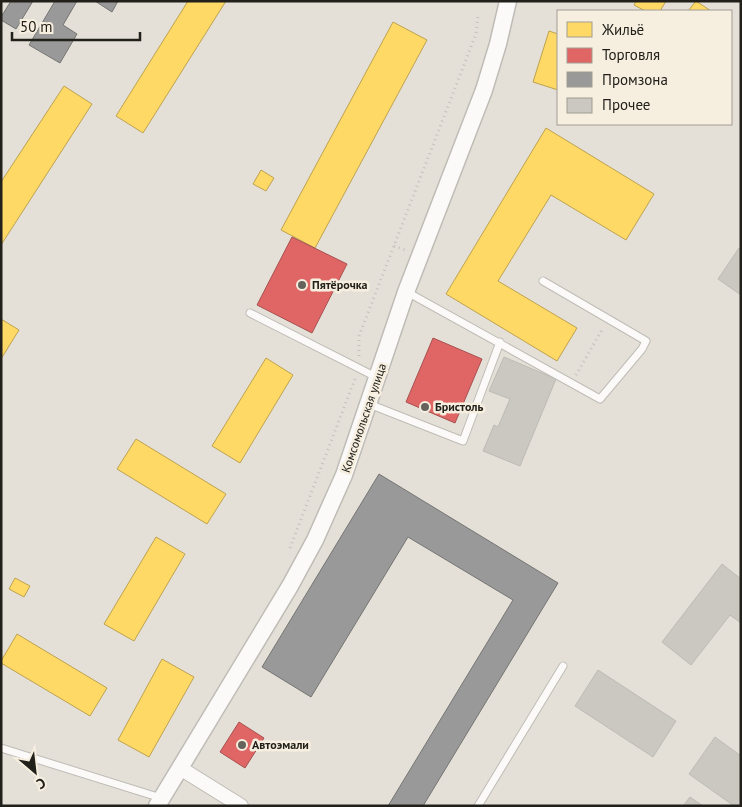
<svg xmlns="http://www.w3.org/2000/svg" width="742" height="807" font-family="'PT Sans',sans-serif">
  <rect width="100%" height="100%" fill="#e4e0d8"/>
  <path fill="#ffd966" stroke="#bda24f" d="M188,1H226L143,133L116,116Z
    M636,1H666L660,11H645L634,5Z
    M696,1L711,11H688Z
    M393,22L427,40L315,248L281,230Z
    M549,31L558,34V90L533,82Z
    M64,86L92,104L1,245V182Z
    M546,128L654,194L626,240L551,195L498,281L577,328L557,361L446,294Z
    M261,170L274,178L266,191L253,184Z
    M1,319L19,330L1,359Z
    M266,358L293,375L240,463L212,446Z
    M136,439L226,494L207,524L117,469Z
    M156,537L185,554L134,641L104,624Z
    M15,578L30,586L24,597L9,589Z
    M17,634L107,688L90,716L1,663V661Z
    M162,659L194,677L149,757L118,740Z"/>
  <path fill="#e06666" stroke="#a7514f" d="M292,237L347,264L312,333L257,305Z
    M433,338L482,359L455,423L406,402Z
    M239,722L264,738L245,768L220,752Z"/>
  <path fill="#999" stroke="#757573" d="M11,1H33L16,29L1,20V17Z
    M55,1H77L63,25L77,34L60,63L29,45Z
    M95,1H118L112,12Z
    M379,474L558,583L423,806H388L513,600L408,537L311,697L262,667Z"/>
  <path fill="#cac8c1" stroke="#bebab4" d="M739,248L741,249V295L718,279Z
    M504,357L556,379L520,466L483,451L494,425L498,427L510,399L489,391Z
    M722,564L741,579V623L730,615L691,665L662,642Z
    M598,670L676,721L653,757L575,706Z
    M715,737L741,756V806H734L689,774Z
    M690,797L703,806H683Z"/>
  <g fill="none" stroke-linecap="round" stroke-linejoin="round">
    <defs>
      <path id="service" d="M407,292L600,399L642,349L646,341L543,281
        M250,313L378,378
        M369,404L463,441L500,342
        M1,748L161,798
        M478,806L563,666"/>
      <path id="minor" d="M180,768L241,806"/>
      <path id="tertiary" d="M157,806L290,586L315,540L344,475L406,292L484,90L498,44L508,1"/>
    </defs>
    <use href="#service" stroke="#bfbcb6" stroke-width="9"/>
    <use href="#minor" stroke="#bfbcb6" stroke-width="16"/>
    <use href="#tertiary" stroke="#bfbcb6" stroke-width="19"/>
    <path stroke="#c3c1be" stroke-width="3" stroke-dasharray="1 4" stroke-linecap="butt" d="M394,246L405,250
      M359,356V336L476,34L478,16
      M576,375L603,328
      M290,548L355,379"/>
    <use href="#service" stroke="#fbfaf9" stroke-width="7"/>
    <use href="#minor" stroke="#fbfaf9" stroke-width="14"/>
    <use href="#tertiary" stroke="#fbfaf9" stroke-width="16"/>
  </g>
  <g fill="#66635c" stroke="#f6efe0" stroke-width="2">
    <circle cx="302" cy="285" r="5"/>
    <circle cx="425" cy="407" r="5"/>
    <circle cx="242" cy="745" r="5"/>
  </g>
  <g text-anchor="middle" stroke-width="5" stroke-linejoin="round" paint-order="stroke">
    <g font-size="12" font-weight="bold" fill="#22201a" stroke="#f6efe0" text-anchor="start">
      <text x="312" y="289">Пятёрочка</text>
      <text x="435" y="411">Бристоль</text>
      <text x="252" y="749">Автоэмали</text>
    </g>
    <g font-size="12" fill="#22201a" stroke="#f6efe0">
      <text transform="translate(364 418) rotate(-71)" y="4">Комсомольская улица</text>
    </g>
  </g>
  <rect width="742" height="807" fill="none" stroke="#22201a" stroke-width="5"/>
  <rect x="557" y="10" width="175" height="115" fill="#f6efe0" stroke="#a19c91"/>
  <rect x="567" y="22" width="25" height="15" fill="#ffd966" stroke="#a19c91"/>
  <text x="602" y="35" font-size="15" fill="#22201a">Жильё</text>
  <rect x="567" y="48" width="25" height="15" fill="#e06666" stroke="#a19c91"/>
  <text x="602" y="60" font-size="15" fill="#22201a">Торговля</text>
  <rect x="567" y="72" width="25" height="15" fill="#999999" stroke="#a19c91"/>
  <text x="602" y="85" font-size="15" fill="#22201a">Промзона</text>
  <rect x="567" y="98" width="25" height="15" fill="#cac8c1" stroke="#a19c91"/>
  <text x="602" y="110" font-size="15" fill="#22201a">Прочее</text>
  <g transform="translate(35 772) rotate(152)" stroke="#f6efe0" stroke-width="4" paint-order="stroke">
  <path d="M0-4L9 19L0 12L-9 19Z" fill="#22201a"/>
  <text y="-8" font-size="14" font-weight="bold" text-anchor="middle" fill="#22201a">С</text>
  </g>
  <path d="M12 32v8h128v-8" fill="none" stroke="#22201a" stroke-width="2.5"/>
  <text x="20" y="32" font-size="15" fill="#22201a" stroke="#f6efe0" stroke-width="4" paint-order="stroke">50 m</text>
</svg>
